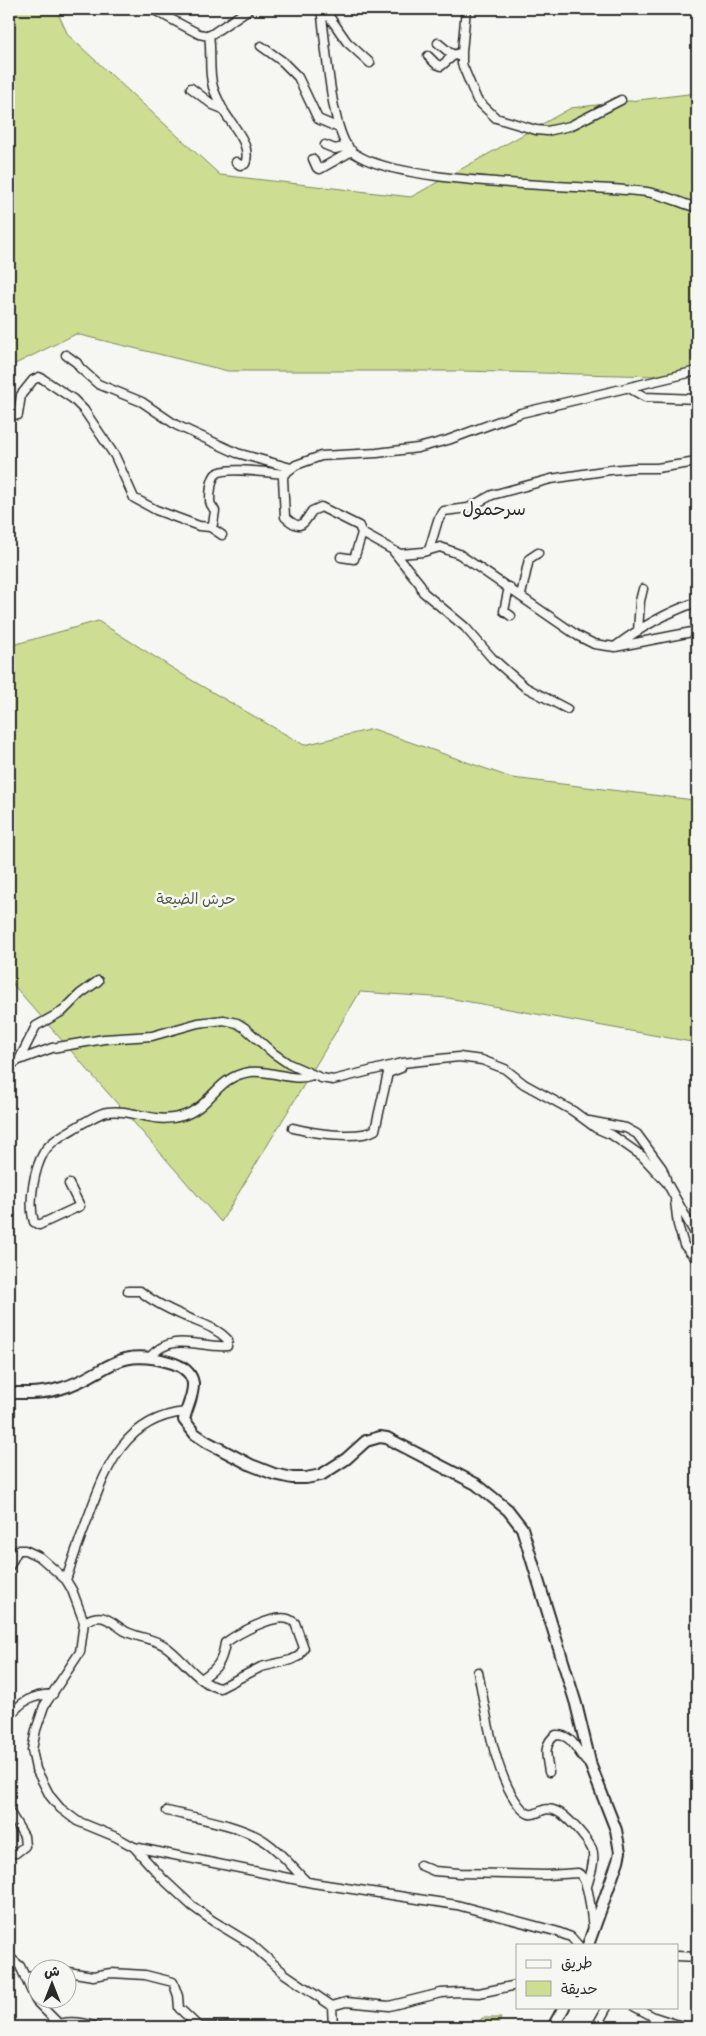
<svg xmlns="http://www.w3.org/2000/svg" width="706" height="2036" font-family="Delius,'Playpen Sans Arabic',sans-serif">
  <rect width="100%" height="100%" fill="#f6f6f2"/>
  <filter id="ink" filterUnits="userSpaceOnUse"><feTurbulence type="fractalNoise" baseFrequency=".02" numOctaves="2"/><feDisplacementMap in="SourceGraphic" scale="10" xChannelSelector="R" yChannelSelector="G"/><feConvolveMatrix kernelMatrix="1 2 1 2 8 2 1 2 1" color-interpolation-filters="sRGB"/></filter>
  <g filter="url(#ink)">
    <path fill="#cdde92" stroke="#7c845e" d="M9,9H56L68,35L220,175L411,197L571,108L697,93V377L462,371H228L76,334L9,367Z
      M98,621L193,681L304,745L373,729L512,778L694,800L697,797V1043L448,998L360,992L221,1222L9,980V646Z
      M482,2018H501L497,2027H474Z"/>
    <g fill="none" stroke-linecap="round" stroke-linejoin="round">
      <defs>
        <path id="street" d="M321,9C326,43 330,119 347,146C375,187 592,184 647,192C664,195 681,203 697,208
          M324,9L347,42L370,63
          M466,9L462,52V64L477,100L496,118L536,130L547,131L570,126L621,100
          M154,10L199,34L209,36
          M438,43L450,53L458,56
          M261,46L282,61L298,77L318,119L339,128
          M428,56L436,64L441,66L454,55L462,52
          M191,88L213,105L223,109
          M325,145L335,149L348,146
          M313,159L317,168L320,169L352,151
          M236,162L240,165L245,164C253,144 231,125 222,108C219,101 215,94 213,87C208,70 212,52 209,36L249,9
          M66,355L77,363L80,368L98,384L142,402L176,425L237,453L291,468
          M697,371L521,413L448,440L418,448L377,453L321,456L296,465L284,474L283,478L285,517C301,532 303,524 312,511L321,507L359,526L362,533L400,554L423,552L440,547L459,554L578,636L594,644L615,647L697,631
          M629,388L645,397L697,399
          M18,415L21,395L33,380L39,377L43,379L73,399L84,410L115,456L134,498L156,510L199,526L210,527L213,524L215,511C213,507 210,505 210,501C210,494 211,479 216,474C225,466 271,473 284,474
          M210,527L222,535
          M429,550L438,520L444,511L468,508L492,495L551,479L610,470L634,468H657L697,462
          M394,552L420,584L423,592L465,627L492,658L525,687L567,709
          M341,557L354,559L362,533
          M509,587L504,611L511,616
          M521,595L529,559L538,553
          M638,631L640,601L643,589
          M616,646C641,627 668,612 697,602
          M19,1060L36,1026L63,1011L80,994L98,981
          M9,1066L19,1060L52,1048L104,1039L152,1036L198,1023L224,1020L237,1023L245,1028L273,1053L289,1064L321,1078L333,1080L402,1063L459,1057L482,1060L505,1069L524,1084L573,1111L596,1128L612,1135L642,1156L667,1183L697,1237
          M589,1121L626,1128L637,1134L662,1168L666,1179
          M293,1128C312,1133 358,1140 375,1130L388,1073L401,1068L402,1063
          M69,1184L80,1206L39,1225L34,1222C28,1203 34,1169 44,1152C52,1139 71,1131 83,1123C91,1119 99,1113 107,1112C133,1108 154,1125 182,1116C212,1107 215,1077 250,1072C271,1069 293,1083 313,1075
          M675,1201L678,1225L684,1245L697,1260
          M128,1291H140C153,1302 168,1309 184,1316C199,1323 216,1327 228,1340L227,1346C199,1348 173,1331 150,1357
          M9,1567L18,1550H25L40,1557L66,1580L72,1590L84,1622L80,1652L44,1706L36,1730L32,1750L36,1769L50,1796L60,1808L77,1821L116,1837L134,1847L163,1879L192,1906L213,1921L251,1944L285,1974L332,2006
          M66,1580C73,1558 81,1536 89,1515C107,1465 126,1418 185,1412
          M84,1622C104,1611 109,1621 125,1631C138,1638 153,1638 165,1646C182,1657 200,1686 220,1688L261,1667L291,1660L299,1656L304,1648L295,1623C293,1621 291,1620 288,1619C273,1614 237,1634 225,1643C222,1662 218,1668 201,1679
          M478,1672C486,1711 493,1767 515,1800C535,1830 537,1802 556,1811C567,1815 587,1839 592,1849C596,1860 590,1876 587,1886
          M9,1718C20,1701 33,1695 53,1694
          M549,1772C547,1759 542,1744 556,1735C575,1734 577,1756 591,1766
          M9,1811L24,1836L25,1846L16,1853L9,1851
          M167,1811C196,1818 242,1825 266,1842C281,1852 292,1867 305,1880
          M134,1847L313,1883L457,1905L555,1931L571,1937L578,1945
          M420,1865L434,1871L459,1873L547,1875L578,1873C590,1879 591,1916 593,1929
          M677,1956L697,1957
          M9,1957L20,1966L36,2001L59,2024
          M68,1972L93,1976L111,1973L145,1975L173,1982L178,1996L179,2008L199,2027
          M25,1978L38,1974
          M332,2006L346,2002L389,2006L441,1993L460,1992L479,1993L517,1985
          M332,2006L333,2027
          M635,2007L654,2017L685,2027
          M597,2025L607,2007
          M52,2027C66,2019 83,2022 98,2027
          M196,2027H234"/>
        <path id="secondary" d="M9,1393C27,1393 44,1394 62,1388C107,1375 113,1346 169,1362C180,1365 191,1371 193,1383C194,1395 186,1409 184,1420L195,1434L207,1442L251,1465L274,1474L292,1478H306L321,1475L346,1459L366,1441L380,1437L387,1438L476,1484L508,1510L522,1528L576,1704L591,1766L616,1830L620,1852L618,1861L588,1945
          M553,2027L564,2007"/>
      </defs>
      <use href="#street" stroke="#2b2b2b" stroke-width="11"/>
      <use href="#secondary" stroke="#2b2b2b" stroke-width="14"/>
      <use href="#street" stroke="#f6f6f2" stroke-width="8"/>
      <use href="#secondary" stroke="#f6f6f2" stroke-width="10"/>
    </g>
  </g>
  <g text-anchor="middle" stroke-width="5" stroke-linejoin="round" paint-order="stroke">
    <g font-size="15" fill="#545845" stroke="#f6f6f2">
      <text x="196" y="904">حرش الضيعة</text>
    </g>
    <g font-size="18" fill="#2b2b2b" stroke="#f6f6f2">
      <text x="494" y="515">سرحمول</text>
    </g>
  </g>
  <rect width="706" height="2036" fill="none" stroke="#f6f6f2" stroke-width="30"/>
  <rect x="15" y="15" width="676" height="2006" fill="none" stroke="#2b2b2b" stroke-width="2" filter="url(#ink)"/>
  <rect x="516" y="1944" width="162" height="65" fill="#f6f6f2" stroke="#a5a5a2"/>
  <rect x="526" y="1960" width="25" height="8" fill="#f6f6f2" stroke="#a5a5a2"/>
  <text x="561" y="1968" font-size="15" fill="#2b2b2b">طريق</text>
  <rect x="526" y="1981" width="25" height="15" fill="#cdde92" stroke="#a5a5a2"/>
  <text x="561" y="1994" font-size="15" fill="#2b2b2b">حديقة</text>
  <g transform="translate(52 1984)"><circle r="24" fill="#f6f6f2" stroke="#a5a5a2"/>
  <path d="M0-4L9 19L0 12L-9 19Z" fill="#2b2b2b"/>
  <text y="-8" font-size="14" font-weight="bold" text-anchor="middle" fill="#2b2b2b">ش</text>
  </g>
</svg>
